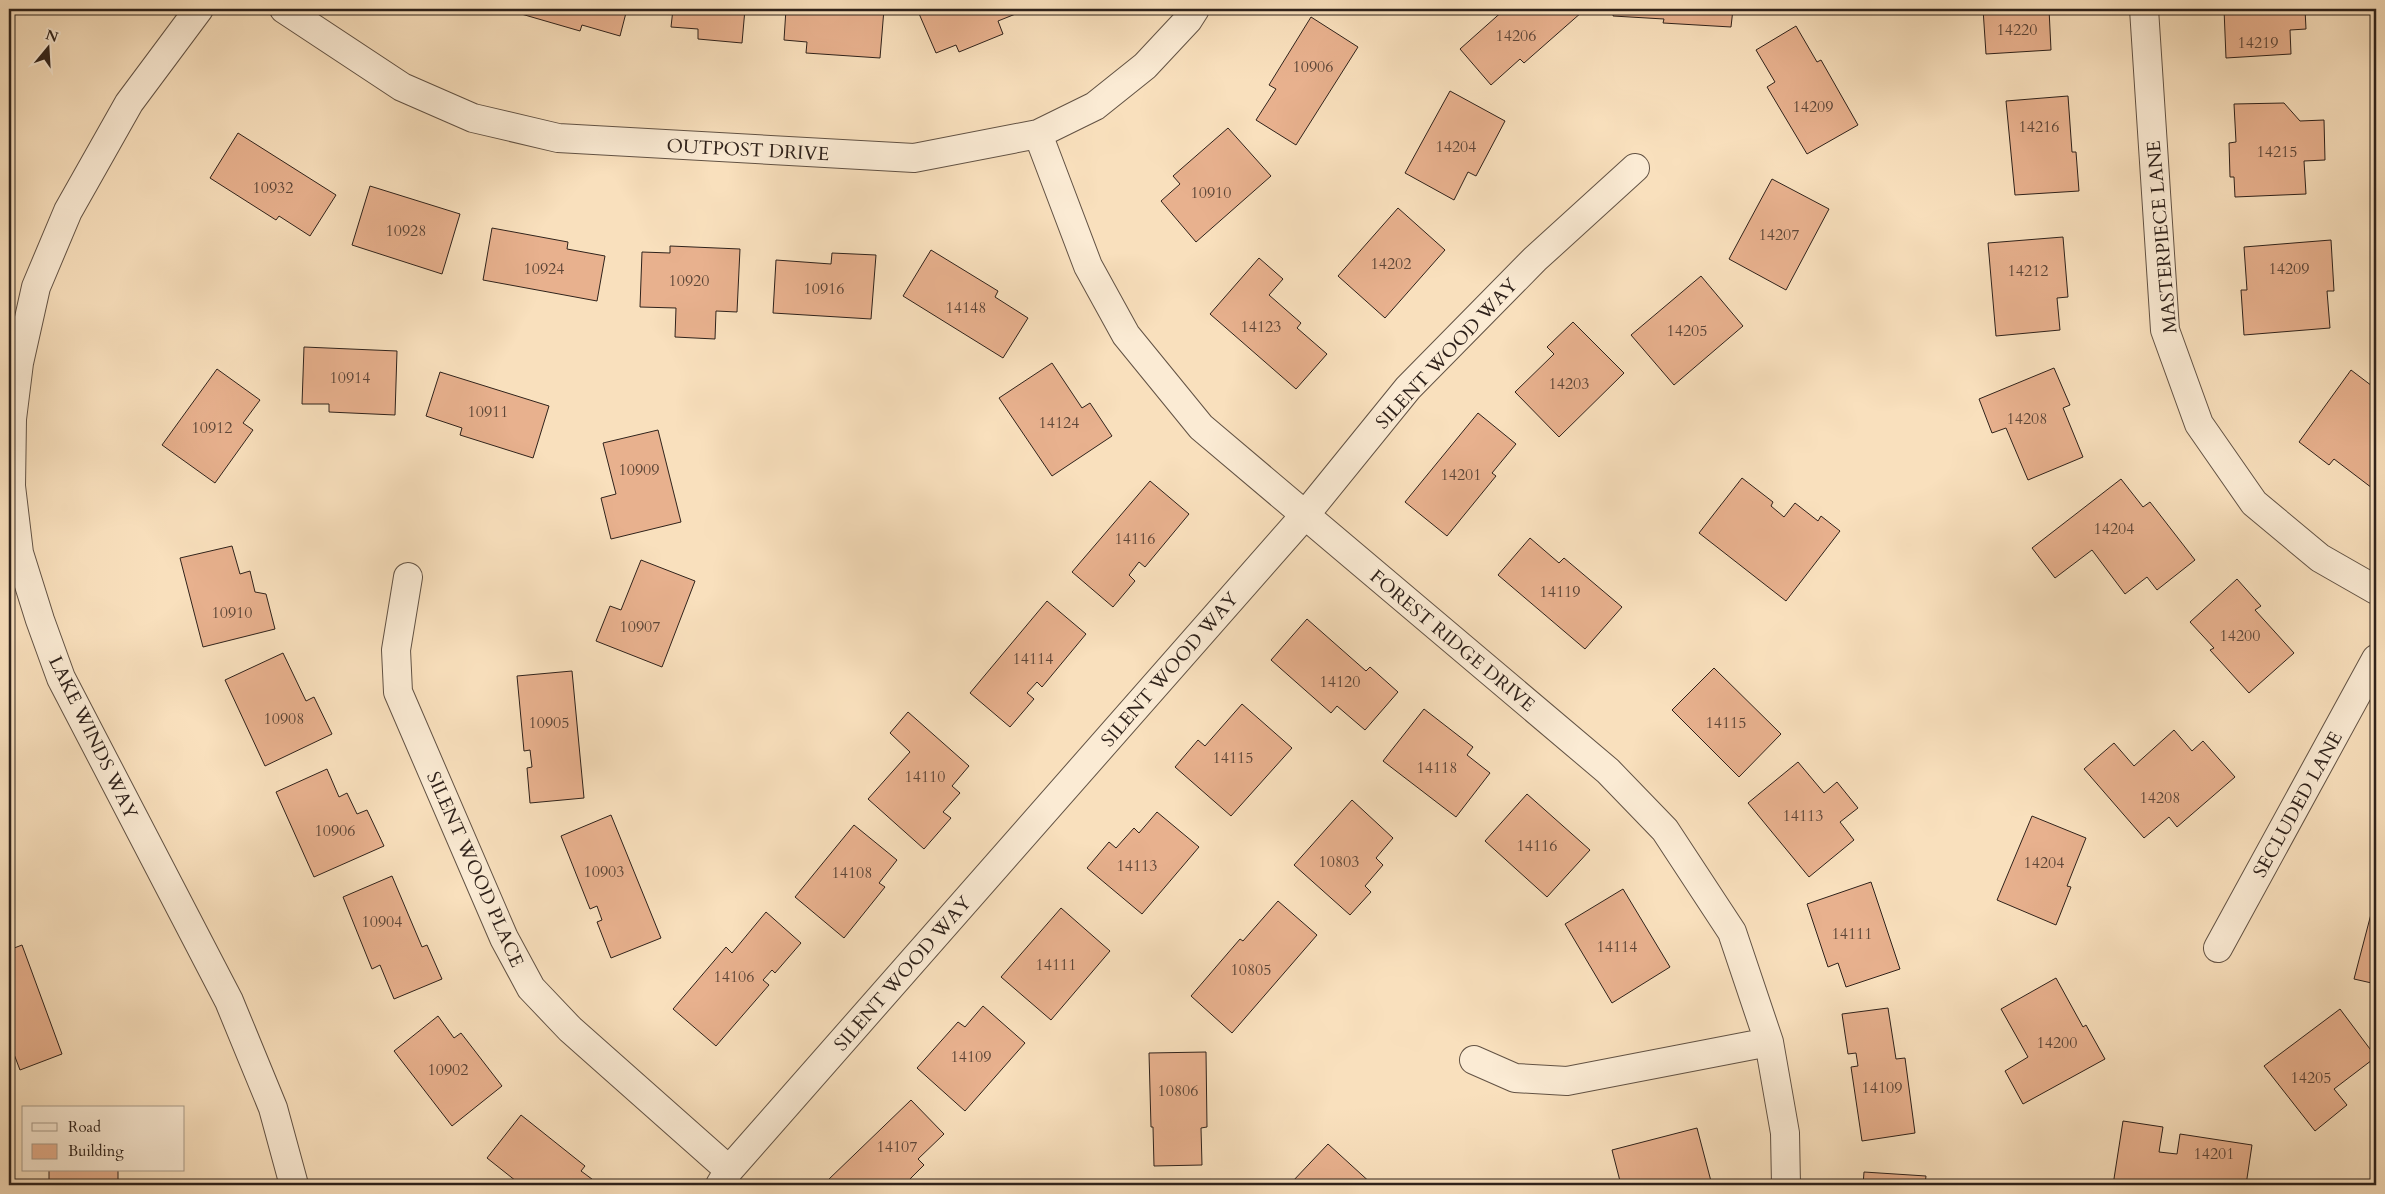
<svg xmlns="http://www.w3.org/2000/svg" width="2385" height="1194" font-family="Cardo,serif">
  <rect width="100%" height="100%" fill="#f9e0bd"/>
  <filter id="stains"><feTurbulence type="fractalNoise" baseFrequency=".004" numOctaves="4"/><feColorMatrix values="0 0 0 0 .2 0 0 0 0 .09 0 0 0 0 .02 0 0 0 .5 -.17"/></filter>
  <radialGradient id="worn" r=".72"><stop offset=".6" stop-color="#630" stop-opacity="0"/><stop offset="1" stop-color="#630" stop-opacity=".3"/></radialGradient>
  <path fill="#e8b18e" stroke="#2f221b" d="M504,9H627L620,36L582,25L580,31Z
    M673,9H745L742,43L698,39V29L671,27Z
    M786,9H884L880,58L806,53L807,42L784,40Z
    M917,9H1028L998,21L1003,34L959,52L956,45L936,53Z
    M1505,9H1579L1582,12L1524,63L1520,59L1491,85L1460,49Z
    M1614,9H1733L1731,27L1663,23L1664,19L1613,16Z
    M1983,9H2049L2051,50L1986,54Z
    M2224,9H2305L2306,29L2290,30L2291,54L2226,58Z
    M1311,17L1358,47L1296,145L1256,120L1276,89L1269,85Z
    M1796,26L1817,62L1821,60L1858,125L1807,154L1767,87L1775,82L1756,50Z
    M1450,91L1505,121L1476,176L1468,172L1454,200L1405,173Z
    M2068,96L2072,152H2076L2079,191L2015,195L2006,101Z
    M2284,103L2300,121L2324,120L2325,160L2304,161L2306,194L2235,197L2234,177H2230L2229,143L2236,142L2234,104Z
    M1228,128L1271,176L1196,242L1161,201L1180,184L1173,176Z
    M238,133L336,195L310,236L279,216L276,220L210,178Z
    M1772,179L1829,209L1786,290L1729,259Z
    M370,186L460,214L442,274L352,245Z
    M1398,208L1445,250L1385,318L1338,276Z
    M492,228L568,242L567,249L605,256L597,301L483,280Z
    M2063,237L2068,297L2057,298L2060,330L1996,336L1988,243Z
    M2331,240L2334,291H2327L2330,328L2244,335L2241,290H2247L2244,247Z
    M670,246L740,249L737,312L716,311L715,339L675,337L676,308L640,307L642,252L670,253Z
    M931,250L998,291L995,297L1028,318L1003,358L903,296Z
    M832,253L876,255L871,319L773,313L776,260L831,264Z
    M1259,258L1283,279L1269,295L1301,323L1297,328L1327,354L1296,389L1210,314Z
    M1701,276L1743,326L1674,385L1631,335Z
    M1573,322L1624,373L1559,437L1515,392L1554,354L1547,347Z
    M304,347L397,351L395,415L329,412V404H302Z
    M1052,363L1082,408L1090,403L1112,436L1052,476L999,398Z
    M2054,368L2070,405L2063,408L2083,457L2028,480L2006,428L1992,433L1979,399Z
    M217,369L260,400L243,423L253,430L215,483L162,445Z
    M2351,370L2376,389V482L2372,488L2334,459L2329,465L2299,442Z
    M440,372L549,406L533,458L460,435L462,428L426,416Z
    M1478,413L1516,444L1492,473L1496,476L1447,536L1405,502Z
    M658,430L681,522L611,539L601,498L616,494L603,443Z
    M1742,478L1773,502L1771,506L1784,517L1795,503L1818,521L1821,516L1840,531L1786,601L1699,533Z
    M2121,479L2143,507L2150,502L2195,560L2157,590L2147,577L2125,594L2092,550L2055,578L2032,548Z
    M1150,481L1189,514L1145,567L1139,562L1129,575L1135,581L1113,607L1072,572Z
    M1530,538L1559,563L1564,558L1622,607L1585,649L1498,575Z
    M232,546L240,574L250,571L255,592L266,594L275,629L203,647L180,558Z
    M641,560L695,581L662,667L596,641L610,606L621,610Z
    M2237,579L2261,606L2255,610L2294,653L2249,693L2210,650L2214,648L2190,622Z
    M1047,601L1086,634L1042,687L1037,682L1027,693L1034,699L1010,727L970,693Z
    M1307,619L1366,671L1370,667L1398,692L1365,730L1337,706L1331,713L1271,660Z
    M283,653L306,701L314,697L332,734L265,766L225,680Z
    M1714,668L1781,734L1739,777L1672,710Z
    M572,671L584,798L530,803L527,768L532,767L530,750L524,751L517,676Z
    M1242,704L1292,748L1231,816L1175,767L1198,740L1205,746Z
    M1424,709L1473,747L1467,755L1490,773L1456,817L1383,761Z
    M908,712L969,766L952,786L960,793L943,812L951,818L924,849L868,799L910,752L890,733Z
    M2174,730L2192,751L2203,741L2235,777L2177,827L2169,817L2144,838L2084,769L2114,743L2134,766Z
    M1798,762L1824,793L1837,782L1858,808L1840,822L1854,840L1809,877L1748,803Z
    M327,769L339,797L347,793L357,814L367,810L384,846L314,877L276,792Z
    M1527,794L1590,850L1547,897L1485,841Z
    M1352,800L1393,838L1376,858L1383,865L1365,886L1371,892L1350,915L1294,865Z
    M1157,812L1199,847L1142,914L1087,868L1109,842L1116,848L1134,828L1139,833Z
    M611,815L661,938L611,958L597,922L602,920L597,906L590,909L561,836Z
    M2032,816L2086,838L2067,886L2071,887L2056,925L1997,900Z
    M854,825L897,860L879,883L885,887L844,938L795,897Z
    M392,876L422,947L427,945L442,979L394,999L380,965L372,969L343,897Z
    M1871,882L1900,969L1846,987L1838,963L1828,967L1807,904Z
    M1623,889L1670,967L1612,1003L1565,924Z
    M2376,895V984L2354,979Z
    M1278,901L1317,935L1232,1033L1191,996L1240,939L1243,941Z
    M1061,908L1110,951L1051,1020L1001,977Z
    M766,912L801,943L775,973L772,970L763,980L769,985L716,1046L673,1009L726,947L732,953Z
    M22,945L62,1054L20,1070L9,1041V950Z
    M2056,978L2083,1027L2086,1025L2105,1059L2023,1104L2005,1071L2028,1057L2001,1009Z
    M983,1006L1025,1043L965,1111L917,1068L958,1022L965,1027Z
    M1888,1008L1896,1059L1905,1058L1915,1133L1862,1141L1851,1067L1858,1066L1856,1053L1848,1054L1842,1014Z
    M2340,1009L2376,1057L2334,1089L2347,1105L2315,1131L2264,1066Z
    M438,1016L454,1038L461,1033L502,1086L452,1126L394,1051Z
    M1206,1052L1207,1127L1201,1128L1202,1165L1154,1166L1153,1127H1151L1149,1053Z
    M911,1100L944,1134L918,1159L924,1165L904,1185H833L828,1180Z
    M521,1115L585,1166L581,1171L600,1185H521L487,1158Z
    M2123,1121L2163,1127L2159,1152L2177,1154L2180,1134L2252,1145L2246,1185H2113Z
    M1697,1128L1712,1185H1621L1612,1150Z
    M1328,1144L1373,1185H1295L1292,1182Z
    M49,1170H118V1185H49Z
    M1864,1172L1926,1176L1925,1185H1863Z"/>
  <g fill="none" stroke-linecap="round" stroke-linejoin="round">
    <defs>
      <path id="minor" d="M199,9L129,103L68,211L36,287L19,363L12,419L11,486L19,553L40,620L61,678L229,1001L273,1108L294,1185
        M284,9L402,87L473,118L558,138L914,158L1038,134L1095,106L1145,66L1188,20L1195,9
        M2144,9L2165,330L2199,424L2254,503L2320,558L2376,590
        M1038,134L1088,266L1126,335L1201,427L1608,771L1665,830L1732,932L1769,1042L1785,1133L1786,1185
        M408,577L396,650L398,692L504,938L531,988L570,1029L729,1170
        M2218,948L2376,659
        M1474,1060L1515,1078L1567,1081L1769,1042
        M720,1185L729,1170L1305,515L1408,388L1535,259L1635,168"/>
    </defs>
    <use href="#minor" stroke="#625244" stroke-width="30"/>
    <use href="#minor" stroke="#fbebd4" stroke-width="28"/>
  </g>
  <g text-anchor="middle" stroke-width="4" stroke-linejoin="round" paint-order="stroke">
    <g font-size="16" fill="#5d4638">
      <text x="2017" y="35">14220</text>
      <text x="1516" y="41">14206</text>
      <text x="2258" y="48">14219</text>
      <text x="1313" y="72">10906</text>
      <text x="1813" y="112">14209</text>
      <text x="2039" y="132">14216</text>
      <text x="1456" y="152">14204</text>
      <text x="2277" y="157">14215</text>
      <text x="273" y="193">10932</text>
      <text x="1211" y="198">10910</text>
      <text x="406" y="236">10928</text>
      <text x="1779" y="240">14207</text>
      <text x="1391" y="269">14202</text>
      <text x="544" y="274">10924</text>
      <text x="2289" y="274">14209</text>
      <text x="2028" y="276">14212</text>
      <text x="689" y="286">10920</text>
      <text x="824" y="294">10916</text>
      <text x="966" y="313">14148</text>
      <text x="1261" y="332">14123</text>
      <text x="1687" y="336">14205</text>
      <text x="350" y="383">10914</text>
      <text x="1569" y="389">14203</text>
      <text x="488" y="417">10911</text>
      <text x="2027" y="424">14208</text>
      <text x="1059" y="428">14124</text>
      <text x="212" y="433">10912</text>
      <text x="639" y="475">10909</text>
      <text x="1461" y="480">14201</text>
      <text x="2114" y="534">14204</text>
      <text x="1135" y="544">14116</text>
      <text x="1560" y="597">14119</text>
      <text x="232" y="618">10910</text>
      <text x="640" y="632">10907</text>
      <text x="2240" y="641">14200</text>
      <text x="1033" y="664">14114</text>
      <text x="1340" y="687">14120</text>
      <text x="284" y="724">10908</text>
      <text x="549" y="728">10905</text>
      <text x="1726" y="728">14115</text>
      <text x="1233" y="763">14115</text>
      <text x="1437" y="773">14118</text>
      <text x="925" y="782">14110</text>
      <text x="2160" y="803">14208</text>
      <text x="1803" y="821">14113</text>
      <text x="335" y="836">10906</text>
      <text x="1537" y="851">14116</text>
      <text x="1339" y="867">10803</text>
      <text x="2044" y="868">14204</text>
      <text x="1137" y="871">14113</text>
      <text x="604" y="877">10903</text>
      <text x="852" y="878">14108</text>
      <text x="382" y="927">10904</text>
      <text x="1852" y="939">14111</text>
      <text x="1617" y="952">14114</text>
      <text x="1056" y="970">14111</text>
      <text x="1251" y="975">10805</text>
      <text x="734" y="982">14106</text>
      <text x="2057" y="1048">14200</text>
      <text x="971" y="1062">14109</text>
      <text x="448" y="1075">10902</text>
      <text x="2311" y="1083">14205</text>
      <text x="1882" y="1093">14109</text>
      <text x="1178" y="1096">10806</text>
      <text x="897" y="1152">14107</text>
      <text x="2214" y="1159">14201</text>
    </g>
    <g font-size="19" fill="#2f221b" stroke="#fbebd4">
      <text transform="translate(748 149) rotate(3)" y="7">OUTPOST DRIVE</text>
      <text transform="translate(2161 237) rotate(-95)" y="7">MASTERPIECE LANE</text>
      <text transform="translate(1446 353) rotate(-47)" y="7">SILENT WOOD WAY</text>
      <text transform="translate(1453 640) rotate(40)" y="7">FOREST RIDGE DRIVE</text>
      <text transform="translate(1169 669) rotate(-49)" y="7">SILENT WOOD WAY</text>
      <text transform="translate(94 737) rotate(64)" y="7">LAKE WINDS WAY</text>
      <text transform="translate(2297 804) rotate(-61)" y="7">SECLUDED LANE</text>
      <text transform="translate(476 869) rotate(66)" y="7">SILENT WOOD PLACE</text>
      <text transform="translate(902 973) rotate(-49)" y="7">SILENT WOOD WAY</text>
    </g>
  </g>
  <rect width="2385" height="1194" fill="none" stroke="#f9e0bd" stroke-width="30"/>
  <rect x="10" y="10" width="2365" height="1174" fill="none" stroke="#2f221b" stroke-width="2.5"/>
  <rect x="15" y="15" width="2355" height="1164" fill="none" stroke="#2f221b"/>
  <rect x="22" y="1106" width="162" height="65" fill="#fbebd4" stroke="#a99b8a"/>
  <rect x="32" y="1123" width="25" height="8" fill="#fbebd4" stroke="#a99b8a"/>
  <text x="68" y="1132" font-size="15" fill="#2f221b">Road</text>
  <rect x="32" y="1144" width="25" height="15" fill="#e8b18e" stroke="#a99b8a"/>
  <text x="68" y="1156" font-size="15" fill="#2f221b">Building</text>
  <g transform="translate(48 48) rotate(18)" stroke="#fbebd4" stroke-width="4" paint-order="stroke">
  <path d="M0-4L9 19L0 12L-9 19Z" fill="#2f221b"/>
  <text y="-8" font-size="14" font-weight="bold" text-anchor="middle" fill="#2f221b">N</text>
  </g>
  <rect width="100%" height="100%" filter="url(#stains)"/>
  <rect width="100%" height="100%" fill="url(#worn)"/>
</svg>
